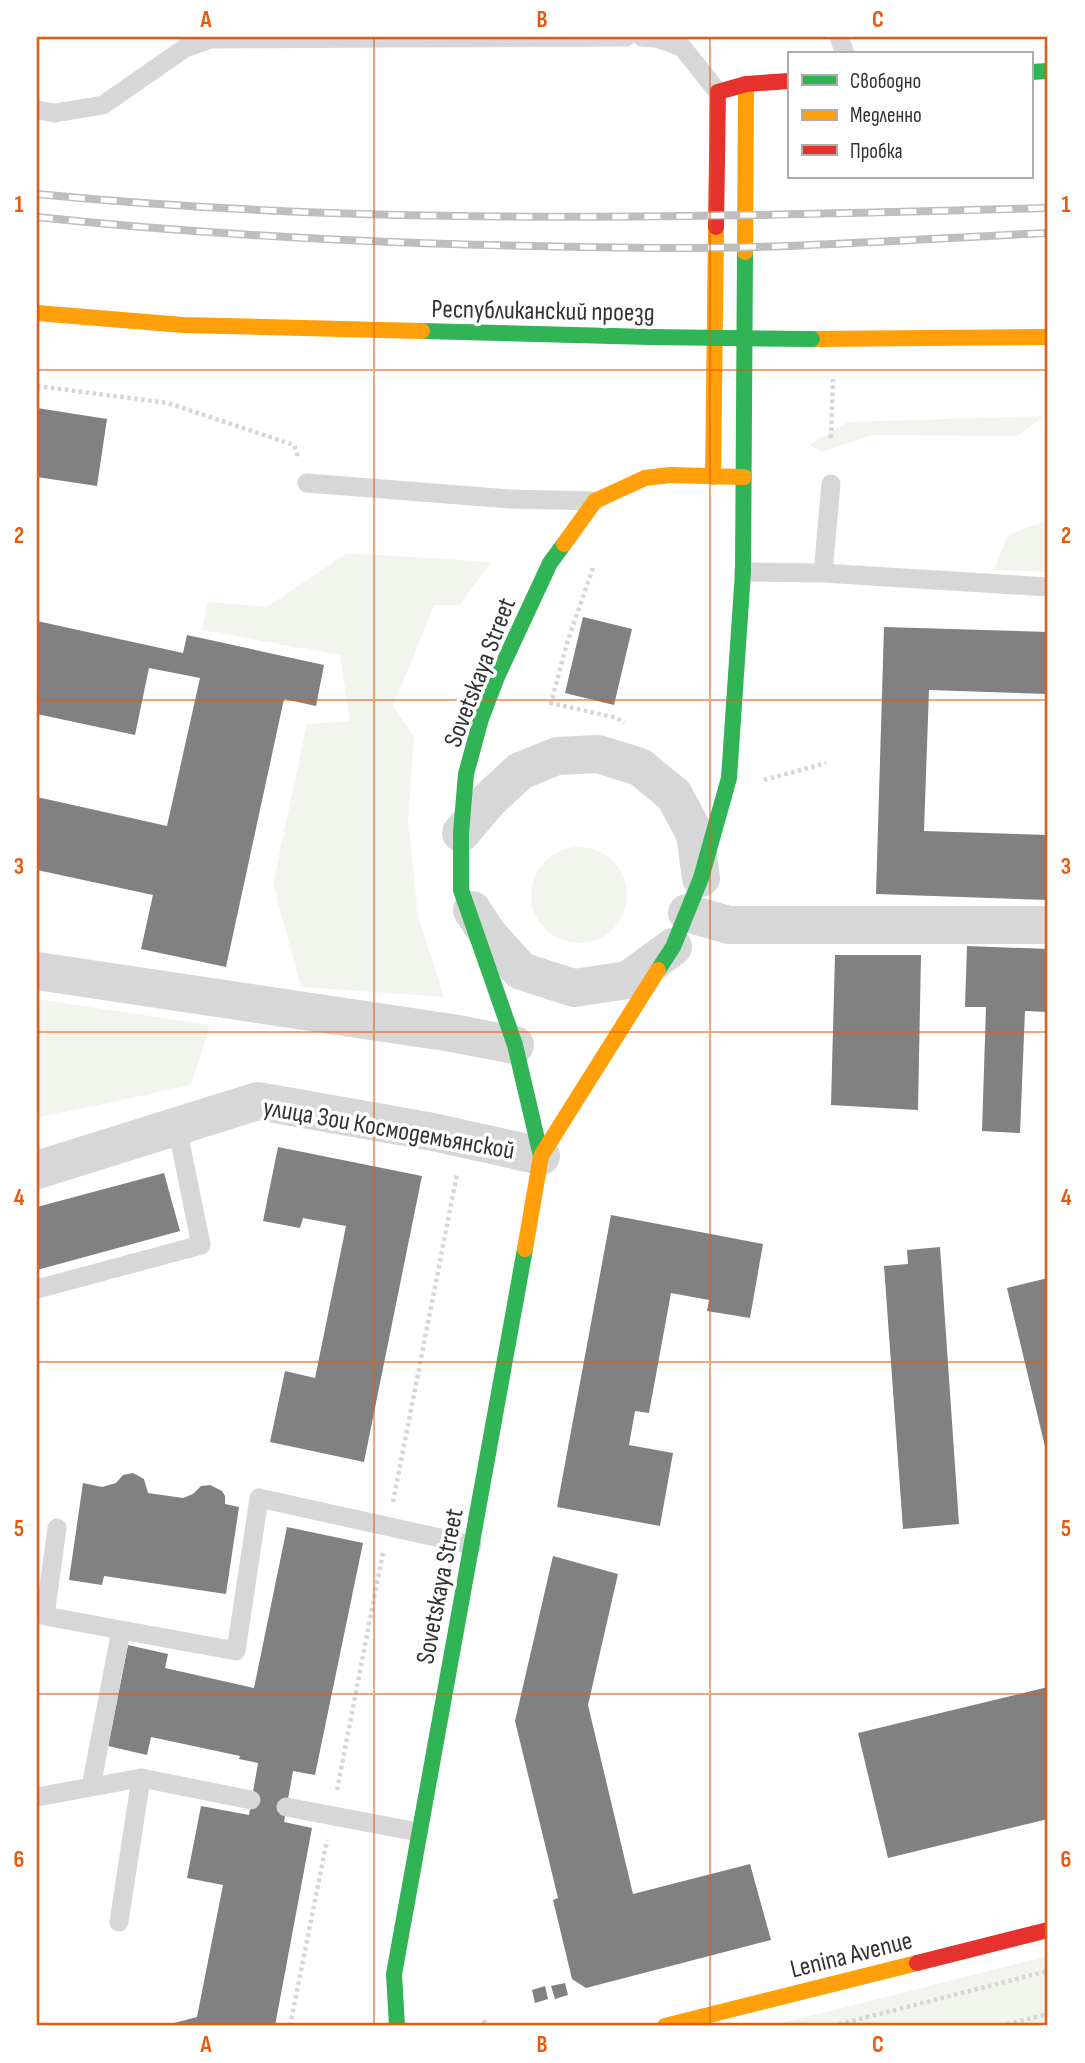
<svg xmlns="http://www.w3.org/2000/svg" width="1085" height="2063" font-family="'Sofia Sans Condensed',sans-serif">
  <rect width="100%" height="100%" fill="#fff"/>
  <path fill="#f1f5ed" d="M1044,416L1017,436L873,435L821,452L809,445L848,422Z
    M1048,520V572L994,570L1008,535Z
    M347,553L491,562L459,605H434L393,706L414,737L408,819L418,916L444,997L301,987L273,884L307,724L350,721L340,655L202,630L208,602L267,607Z
    M531 895a48 48 0 1 1 96 0a48 48 0 1 1-96 0Z
    M37,999L210,1025L191,1085L37,1118Z
    M1048,1956V2026H770Z"/>
  <path fill="#818181" d="M37,408L107,419L97,486L37,477Z
    M583,617L632,629L614,705L565,693Z
    M37,621L183,653L187,635L324,665L316,706L284,699L226,967L141,949L153,895L37,870V797L167,826L200,678L149,668L135,735L37,714Z
    M884,627L1048,632V694L929,690L924,831L1048,835V900L876,894Z
    M967,946L1048,949V1012L1025,1011L1020,1133L982,1131L986,1007H965Z
    M835,955H921L918,1110L831,1105Z
    M278,1147L422,1176L364,1462L270,1442L285,1371L315,1378L346,1226L303,1218L300,1228L263,1221Z
    M164,1173L180,1231L37,1270V1207Z
    M611,1215L763,1244L750,1318L707,1311L709,1300L671,1293L649,1413L635,1411L629,1445L673,1453L660,1526L557,1507Z
    M940,1247L959,1524L903,1529L884,1266L908,1264L907,1250Z
    M1048,1278V1455H1047L1007,1288Z
    M133,1473L144,1479L148,1493L183,1498L193,1494L201,1486L210,1485L222,1491L225,1496V1504L239,1507L226,1594L104,1576L102,1585L69,1580L83,1483L102,1487L116,1483L123,1475Z
    M287,1527L363,1543L315,1775L293,1771L284,1822L312,1828L275,2026H163L197,2017L223,1885L187,1878L201,1806L249,1815L258,1763L239,1759L240,1756L151,1737L147,1755L108,1746L128,1645L168,1654L165,1668L254,1688Z
    M553,1556L618,1574L588,1705L633,1894L750,1864L771,1940L586,1988L572,1979L553,1900L558,1898L515,1721Z
    M1048,1687V1819L888,1858L858,1733Z
    M565,1983L568,1995L555,1999L551,1986Z
    M545,1986L548,1999L535,2003L532,1990Z"/>
  <g fill="none" stroke-linecap="round" stroke-linejoin="round">
    <path stroke="#d6d6d6" stroke-width="4.5" stroke-dasharray="3.5 3.5" stroke-linecap="butt" d="M37,386L168,403L294,445L299,459
      M831,438L833,379
      M593,568L567,643L551,703L617,718L624,723
      M764,780L826,763
      M393,1502L457,1174
      M337,1790L383,1552
      M290,2026L327,1840
      M476,2026L485,2022L488,2026
      M832,2026L1048,1971
      M1000,2026L1048,2014"/>
    <path stroke="#d7d7d7" stroke-width="19" d="M642,37L657,38L682,47L718,92
      M839,37L845,54
      M37,110L55,113L103,105L185,48L210,39L626,37
      M307,483L510,499L595,501
      M743,572L823,573L1048,587
      M823,573L831,484
      M37,1289L201,1245L177,1127
      M57,1528L45,1616L236,1651L259,1498L472,1545
      M91,1787L121,1630
      M37,1797L141,1778L251,1800
      M286,1807L418,1832
      M119,1922L141,1778"/>
    <path stroke="#d7d7d7" stroke-width="38" d="M461,833L490,799L520,771L557,756L598,754L640,767L674,795L695,834L701,878
      M472,910L487,933L521,971L574,988L628,980L673,947
      M687,913L729,925H1048
      M37,971L452,1033L515,1045
      M37,1170L258,1101L433,1132L541,1156"/>
    <path stroke="#30b455" stroke-width="16" d="M1031,72L1048,71
      M422,331L650,337
      M658,970L673,947L701,878L729,778L743,572L745,252
      M541,1156L515,1045L461,890V833L466,774L481,719L497,677L550,563L564,544
      M397,2026L394,1974L525,1249"/>
    <path stroke="#ff9f0a" stroke-width="16" d="M745,252L746,84
      M37,313L183,325L422,331
      M812,339L1048,337
      M713,477L716,227
      M564,544L595,501L645,478L670,475L744,477
      M525,1249L541,1156L658,970
      M665,2026L917,1963"/>
    <path stroke="#e5322d" stroke-width="16" d="M716,227L718,92L746,84L789,81
      M917,1963L1048,1930"/>
    <defs>
      <path id="rail" d="M37,194C373,227 711,217 1048,208
        M37,217C242,239 450,246 656,248C787,249 918,239 1048,233"/>
    </defs>
    <use href="#rail" stroke="#bebebe" stroke-width="8"/>
    <use href="#rail" stroke="#fff" stroke-width="5" stroke-dasharray="16" stroke-linecap="butt"/>
    <path stroke="#30b455" stroke-width="16" d="M650,337L812,339"/>
  </g>
  <path fill="none" stroke="#e8590c" stroke-width="2" stroke-opacity="0.55" d="M374,37V2026M710,37V2026M37,370H1048M37,700H1048M37,1032H1048M37,1362H1048M37,1694H1048"/>
  <g text-anchor="middle" stroke-width="7" stroke-linejoin="round" paint-order="stroke">
    <g font-size="26" fill="#333" stroke="#fff">
      <text transform="translate(543 310) rotate(1)" y="9">Республиканский проезд</text>
      <text transform="translate(479 672) rotate(-69)" y="9">Sovetskaya Street</text>
      <text transform="translate(389 1128) rotate(10)" y="9">улица Зои Космодемьянской</text>
      <text transform="translate(439 1586) rotate(-79)" y="9">Sovetskaya Street</text>
      <text transform="translate(851 1954) rotate(-14)" y="9">Lenina Avenue</text>
    </g>
  </g>
  <rect width="1085" height="2063" fill="none" stroke="#ffffff" stroke-width="77"/>
  <rect x="788" y="52" width="245" height="126" fill="#ffffff" stroke="#adadad" stroke-width="2"/>
  <rect x="802" y="75" width="35" height="10" fill="#30b455" stroke="#adadad" stroke-width="2"/>
  <text x="850" y="88" font-size="21" fill="#333333">Свободно</text>
  <rect x="802" y="110" width="35" height="10" fill="#ff9f0a" stroke="#adadad" stroke-width="2"/>
  <text x="850" y="122" font-size="21" fill="#333333">Медленно</text>
  <rect x="802" y="145" width="35" height="10" fill="#e5322d" stroke="#adadad" stroke-width="2"/>
  <text x="850" y="158" font-size="21" fill="#333333">Пробка</text>
  <rect x="38" y="38" width="1008" height="1986" fill="none" stroke="#e8590c" stroke-width="2.5"/>
  <g font-size="23" text-anchor="middle" font-weight="bold" fill="#e8590c">
    <text x="206" y="27">A</text>
    <text x="542" y="27">B</text>
    <text x="878" y="27">C</text>
    <text x="19" y="212">1</text>
    <text x="1066" y="212">1</text>
    <text x="19" y="543">2</text>
    <text x="1066" y="543">2</text>
    <text x="19" y="874">3</text>
    <text x="1066" y="874">3</text>
    <text x="19" y="1205">4</text>
    <text x="1066" y="1205">4</text>
    <text x="19" y="1536">5</text>
    <text x="1066" y="1536">5</text>
    <text x="19" y="1867">6</text>
    <text x="1066" y="1867">6</text>
    <text x="206" y="2052">A</text>
    <text x="542" y="2052">B</text>
    <text x="878" y="2052">C</text>
  </g>
</svg>
